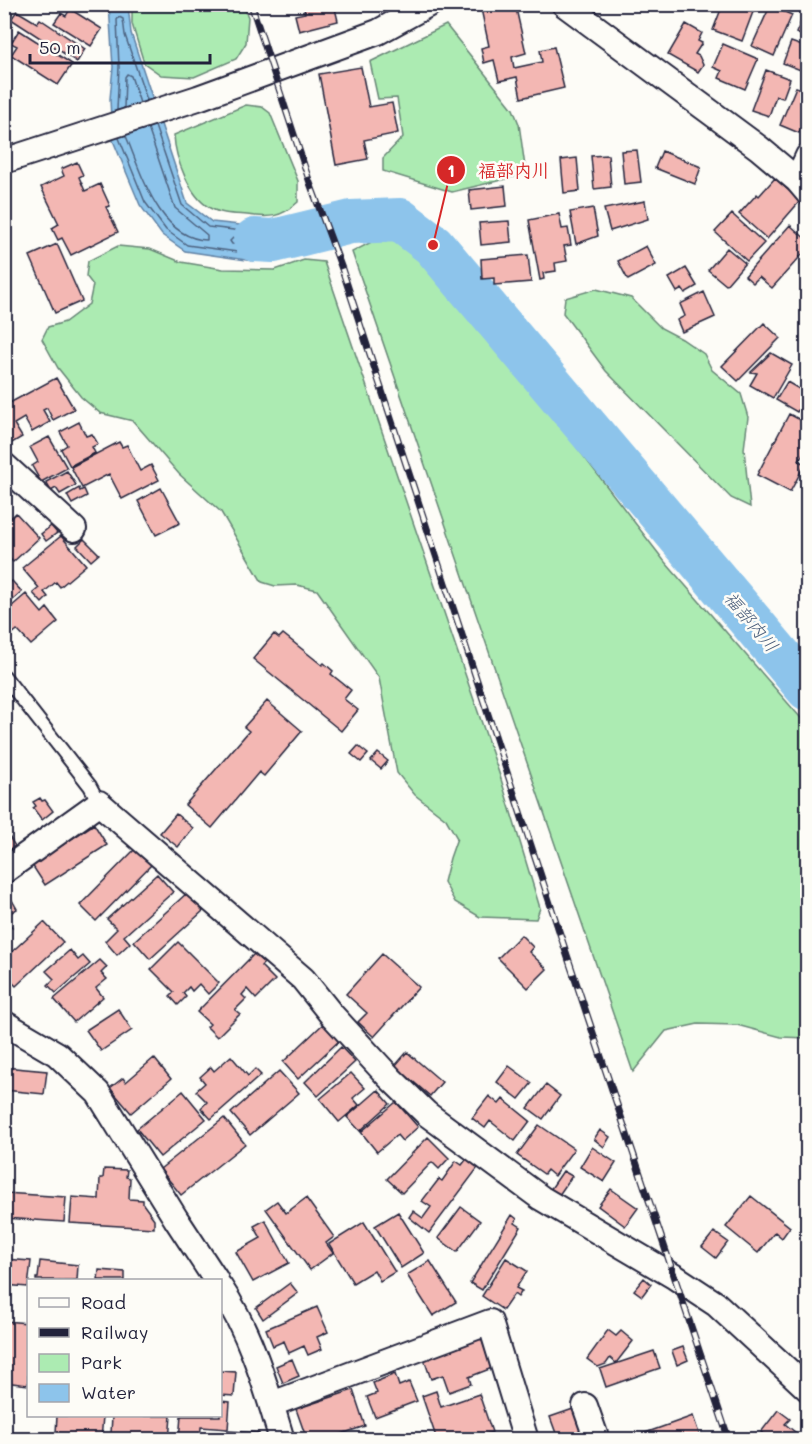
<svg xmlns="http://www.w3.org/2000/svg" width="812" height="1444" font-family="Mali,'Klee One',sans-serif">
  <rect width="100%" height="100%" fill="#fdfcf7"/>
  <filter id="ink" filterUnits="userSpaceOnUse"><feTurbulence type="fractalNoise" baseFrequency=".0167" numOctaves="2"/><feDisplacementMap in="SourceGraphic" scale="12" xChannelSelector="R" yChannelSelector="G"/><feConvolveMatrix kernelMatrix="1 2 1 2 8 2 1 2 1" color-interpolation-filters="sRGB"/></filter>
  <g filter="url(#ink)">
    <path fill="#acebb2" stroke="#678676" stroke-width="1.5" d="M132,5H243L248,17L246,43L236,59L194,77L161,75L144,63L132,24Z
      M446,25L513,109L519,124L526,174L452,192L383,171V158L403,137L397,98L378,99L370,62Z
      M246,105L262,107L270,113L298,181V202C281,218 269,218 247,215C235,214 220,214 210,208C189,196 175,158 174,135Z
      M383,236L425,250L665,562L807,725V1038L781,1037L737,1025L698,1024L666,1031L633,1072L352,252Z
      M118,246L150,249L181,262L223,269L275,270L304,260L324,262L500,776L540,908L536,919L480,917L455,902L444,882L450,858L457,838L446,819L415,795L397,773L379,678L317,590L297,585L275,586L262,582L221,512L179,474L133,421L100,413L81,397L58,368L42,339L48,327L65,322L89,304L93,285L86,276L88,261Z
      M596,289L631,298L661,328L682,339L704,354L712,370L741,394L748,417L744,449L750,507L731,498L606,371L563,313L565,298Z"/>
    <path fill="#8dc4eb" stroke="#6283a5" stroke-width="1.5" d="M109,5H128L131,33L187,203L212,222L259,227L284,226L308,212L319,242L253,261L185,251L162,235L140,205L112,138L110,99L113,67Z"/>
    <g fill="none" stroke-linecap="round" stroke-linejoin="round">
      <path stroke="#4d6381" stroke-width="1.5" d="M124,108L125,77L127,74L131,76L140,103
        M117,110L119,67L117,20L119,17L123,19L125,35L147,100
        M126,136C141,172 159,239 207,240V235L175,208L148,128
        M119,138L145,202L166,230L187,245L252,254L309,238L306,224L303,222L285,231L260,233L208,227L182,205L155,126
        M233,238L254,240L256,244L252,247L232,244L230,241Z"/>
      <path stroke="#8dc4eb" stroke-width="44" d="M255,240L273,241L351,222L400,220L433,245L808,689"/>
    </g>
    <path fill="#f3b7b3" stroke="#22223b" stroke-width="1.5" d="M303,4H334L338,21L299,31L295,15L305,13Z
      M480,4H515L526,53L512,57L514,68L542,62L540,50L554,47L564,88L521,98L517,77L499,81L494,60L484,63L481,48L489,46Z
      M723,4H756L742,41L713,30Z
      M770,6L792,15L774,56L752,46Z
      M70,9L102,29L91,46L54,23L61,13L66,16Z
      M17,11L37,23L40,19L85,49L77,62L11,19Z
      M805,12L808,13V38L796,33Z
      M686,24L702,33L698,41L702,43L695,54L699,56L703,65L698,72L668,55Z
      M19,30L72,64L58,85L11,55L17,46L11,43Z
      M791,42L808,48V73L783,63Z
      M723,44L758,59L745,89L719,78L722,71L713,67Z
      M361,67L369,107L392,103L398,133L364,140L368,159L336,165L319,74Z
      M766,70L790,79L783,98L776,96L769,116L751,110Z
      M796,87L808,91V112L799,133L780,125Z
      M637,150L641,182L624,184L621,151Z
      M662,151L701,167L695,184L655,168Z
      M608,155L611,187L594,189L591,156Z
      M577,158L580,191L564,193L561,160Z
      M77,162L83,175L79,177L85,191L100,184L110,206L106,207L118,232L71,255L62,238L58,240L52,228L59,224L41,187L64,176L61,169Z
      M775,178L800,201L767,239L739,214L757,194L759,196Z
      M505,186L507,206L471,210L469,190Z
      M645,201L648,219L610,231L604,209Z
      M593,208L598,236L576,244L570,212Z
      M559,214L562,229L568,228L571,245L564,246L567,261L555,263L556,271L543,273L544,279L540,280L529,220Z
      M732,214L764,243L747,261L715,232Z
      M509,221L511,242L481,245L479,223Z
      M790,225L808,241V248L772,288L759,277L753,283L745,276Z
      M57,244L82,301L55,313L30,256Z
      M646,246L656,265L628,280L618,261Z
      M727,248L745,263L726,285L708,270Z
      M528,255L531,282L494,285V278L482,279L481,259Z
      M686,268L697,286L685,293L682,289L677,292L669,278Z
      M704,292L715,317L682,332L677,320L685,316L680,304Z
      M764,323L780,338L738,381L722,366Z
      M771,353L792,365L773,398L750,385L757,373L751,372Z
      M56,378L74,409L53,420L47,408L43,410L50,422L32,432L24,418L14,424L22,437L5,447L4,406Z
      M787,382L808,394L797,412L776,400Z
      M789,414L808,424V445L799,461L805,464L790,492L757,475Z
      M79,422L86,436L92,434L98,444L92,447L95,453L70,466L61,449L67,445L60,432Z
      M49,437L67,468L41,482L32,466L38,462L30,447Z
      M119,442L122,447L127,445L140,471L151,465L159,480L122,499L109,474L82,488L71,467Z
      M67,471L76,485L60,494L56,488L51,491L46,482Z
      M79,488L80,491L84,489L87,496L72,504L67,495Z
      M161,488L180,523L156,535L138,501Z
      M16,513L39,538L13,562L10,559L4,564V524Z
      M51,526L57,533L46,541L41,534Z
      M61,536L86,565L60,587L56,582L44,592L48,597L42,603L33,593L39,588L22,568Z
      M84,539L99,554L91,561L77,546Z
      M12,581L22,592L13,600L4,590V587Z
      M26,594L42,613L47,608L58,622L31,645L17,630L11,635L4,627V613Z
      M274,634L279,638L283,634L322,665L324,663L333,671L331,674L351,690L344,699L358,710L341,731L253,659Z
      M267,701L302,731L264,776L259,772L212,828L185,805L249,731L244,727Z
      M358,746L368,754L361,762L351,754Z
      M378,753L388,761L381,769L371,761Z
      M40,798L42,801L45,800L53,811L42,820L33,808L36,806L33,802Z
      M176,814L193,828L178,847L160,833Z
      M94,824L107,845L45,885L32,865Z
      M4,829L15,846L10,849L4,842Z
      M138,846L154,862L96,921L80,905Z
      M157,874L173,892L124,936L130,943L117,955L105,941L117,929L107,919Z
      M8,893L17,909L5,916L12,927L4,932V895Z
      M187,893L203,911L150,959L134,941Z
      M44,922L63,942L16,986L4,974V969L9,965L4,959Z
      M521,935L533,947L529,952L547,969L528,988L498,958Z
      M178,942L219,983L208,994L199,984L192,991L189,987L183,993L186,997L178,1005L170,996L174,992L151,969Z
      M70,950L78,960L83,956L90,964L56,993L48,985L54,979L46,971Z
      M254,954L264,963L261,966L275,980L256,999L247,989L242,995L246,999L235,1010L240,1014L217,1037L207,1027L210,1024L197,1012Z
      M382,954L419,987L374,1037L358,1022L367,1013L346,994Z
      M100,960L107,967L101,973L107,979L96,988L103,997L74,1022L54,999Z
      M118,1009L132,1030L101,1051L86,1030Z
      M323,1024L339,1041L298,1079L283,1062Z
      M341,1047L355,1062L318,1096L305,1082Z
      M407,1052L442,1082L430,1096L395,1066Z
      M231,1056L248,1076L255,1069L261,1075L211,1119L201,1108L207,1102L196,1091L205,1083L200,1077L211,1067L214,1071Z
      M154,1058L171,1079L131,1113L110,1088L123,1078L126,1082Z
      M509,1066L532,1083L519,1099L497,1082Z
      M4,1067L47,1071L44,1094L4,1090Z
      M279,1071L299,1093L250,1135L231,1113Z
      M351,1073L365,1088L353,1098L359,1105L339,1122L320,1099Z
      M546,1085L560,1096L543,1119L528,1108Z
      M378,1090L390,1104L360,1131L347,1117Z
      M183,1091L206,1119L160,1157L137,1129Z
      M489,1096L499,1104L503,1099L530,1121L515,1141L490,1121L485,1128L472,1118Z
      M396,1102L418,1127L402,1141L397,1135L377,1152L361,1132Z
      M224,1118L245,1144L181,1195L160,1169Z
      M539,1125L574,1149L554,1176L547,1170L544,1174L517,1155Z
      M600,1130L610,1137L604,1147L594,1139Z
      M428,1137L449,1158L439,1169L432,1162L402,1193L387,1179Z
      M592,1147L616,1163L604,1182L580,1167Z
      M469,1156L480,1165L429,1233L409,1217L413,1211L423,1218L431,1207L422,1201L439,1179L442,1181L456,1161L462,1165Z
      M104,1169L127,1170L126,1177L130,1178L129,1199L143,1200V1204L154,1219V1228L70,1223L72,1197L99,1199L100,1178H103Z
      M563,1171L572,1176L559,1195L550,1190Z
      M611,1189L638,1208L625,1226L598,1206Z
      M4,1193L66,1197L64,1222L4,1218Z
      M751,1196L790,1227L782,1238L775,1232L758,1253L726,1227Z
      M306,1198L334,1237L326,1243L333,1253L310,1270L266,1209L277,1201L286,1213Z
      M461,1207L480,1221L457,1252L438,1238Z
      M398,1212L424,1253L401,1268L375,1226Z
      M512,1215L517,1219L515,1223L521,1227L482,1290L470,1283Z
      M265,1220L289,1263L253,1282L236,1252L261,1238L254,1226Z
      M364,1222L395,1272L380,1281L374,1270L353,1283L329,1244Z
      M714,1232L728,1242L716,1258L702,1247Z
      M506,1258L527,1271L516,1288L522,1291L518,1297L514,1294L503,1310L482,1296Z
      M4,1259L31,1261L28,1287L4,1285Z
      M40,1261L78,1265L77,1280H36V1278H38Z
      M430,1261L456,1302L433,1316L407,1275Z
      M99,1270L125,1272V1280H98Z
      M644,1278L651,1284L642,1296L634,1290Z
      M290,1283L298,1293L263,1319L256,1308Z
      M317,1307L328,1332L317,1337L322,1349L308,1355L304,1346L289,1353L284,1341L273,1346L266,1329Z
      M4,1321L28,1323V1385L4,1382Z
      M608,1330L616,1336L621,1331L633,1341L616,1363L610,1358L606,1364L598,1367L587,1359Z
      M481,1338L492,1368L469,1377L471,1384L449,1392L443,1375L431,1379L424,1359Z
      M683,1347L688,1360L677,1365L672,1351Z
      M654,1351L660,1368L606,1387L600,1369Z
      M292,1359L299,1376L283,1383L276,1366Z
      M220,1371L236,1372L234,1396L220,1395Z
      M395,1374L399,1386L409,1382L417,1401L375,1417L367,1397L377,1393L373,1383Z
      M353,1390L365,1426L324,1440H307L296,1409Z
      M436,1391L441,1407L479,1394L492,1432L478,1437V1440H437L422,1396Z
      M220,1401L230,1402L228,1429L201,1427L200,1440H179L181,1416H220Z
      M576,1408L587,1440H549L557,1436L550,1417Z
      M778,1410L790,1419L785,1424L805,1440H771L761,1432Z
      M57,1416H103L101,1440H68V1434L56,1433Z
      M112,1416H171L169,1440H131L132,1435L111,1434Z
      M693,1416L701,1439L632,1440L631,1438Z
      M226,1431L259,1433V1440H225Z"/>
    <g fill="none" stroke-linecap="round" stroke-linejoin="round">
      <defs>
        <path id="service" d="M4,676L90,786L99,803"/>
        <path id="minor" d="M564,4L759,148L797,180L808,193
          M4,161L198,98L378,32L429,4
          M797,180L808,156
          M4,465L74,529
          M4,871L99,803L303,979L331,1014L390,1078L427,1114L541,1198L675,1277L716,1304L808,1389
          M4,1023L57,1054L98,1093L176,1219L216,1280
          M220,1287C251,1333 266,1387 282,1440
          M272,1404L490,1322L526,1440
          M585,1406L597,1440"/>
      </defs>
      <use href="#service" stroke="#22223b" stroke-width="16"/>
      <use href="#minor" stroke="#22223b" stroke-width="28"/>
      <use href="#service" stroke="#fdfcf7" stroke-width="12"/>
      <use href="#minor" stroke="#fdfcf7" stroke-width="24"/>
      <defs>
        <path id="rail" d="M251,4L310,183L342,269L563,943L729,1440"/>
      </defs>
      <use href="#rail" stroke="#22223b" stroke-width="7"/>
      <use href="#rail" stroke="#fdfcf7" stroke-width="4.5" stroke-dasharray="14" stroke-linecap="butt"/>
    </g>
  </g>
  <g text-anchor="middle" stroke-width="5" stroke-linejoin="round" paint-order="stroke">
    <g font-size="18" font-style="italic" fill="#475b79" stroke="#fdfcf7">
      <text transform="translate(751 622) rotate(50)" y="6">福部内川</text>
    </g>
  </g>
  <path fill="none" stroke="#d62828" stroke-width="2" d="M433 245L451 170"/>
  <g fill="#d62828" stroke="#fdfcf7" stroke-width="2">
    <circle cx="433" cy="245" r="6"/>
    <circle cx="451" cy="170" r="15"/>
  </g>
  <g font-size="18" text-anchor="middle" font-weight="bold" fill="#fff">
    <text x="451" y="177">1</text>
  </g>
  <g font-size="18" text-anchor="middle" font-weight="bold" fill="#d62828" stroke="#fdfcf7" stroke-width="5" stroke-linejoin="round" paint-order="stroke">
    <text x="514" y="177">福部内川</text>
  </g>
  <rect width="812" height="1444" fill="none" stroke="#fdfcf7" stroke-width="24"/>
  <rect x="12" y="12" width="788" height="1420" fill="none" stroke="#22223b" stroke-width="2" filter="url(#ink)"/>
  <rect x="27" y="1279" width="195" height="138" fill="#fdfcf7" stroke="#a5a5ac" stroke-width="1.5"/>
  <rect x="39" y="1298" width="30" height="9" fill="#fdfcf7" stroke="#a5a5ac" stroke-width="1.5"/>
  <text x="81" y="1309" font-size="18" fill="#22223b">Road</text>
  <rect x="39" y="1328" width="30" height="9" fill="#22223b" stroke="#a5a5ac" stroke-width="1.5"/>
  <text x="81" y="1339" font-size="18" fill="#22223b">Railway</text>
  <rect x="39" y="1354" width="30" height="18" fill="#acebb2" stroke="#a5a5ac" stroke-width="1.5"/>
  <text x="81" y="1369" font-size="18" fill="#22223b">Park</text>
  <rect x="39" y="1384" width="30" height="18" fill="#8dc4eb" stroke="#a5a5ac" stroke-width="1.5"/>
  <text x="81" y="1399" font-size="18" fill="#22223b">Water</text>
  <path d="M30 54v9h180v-9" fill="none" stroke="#22223b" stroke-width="3"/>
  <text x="39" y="54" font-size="18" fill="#22223b" stroke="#fdfcf7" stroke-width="4.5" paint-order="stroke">50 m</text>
</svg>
